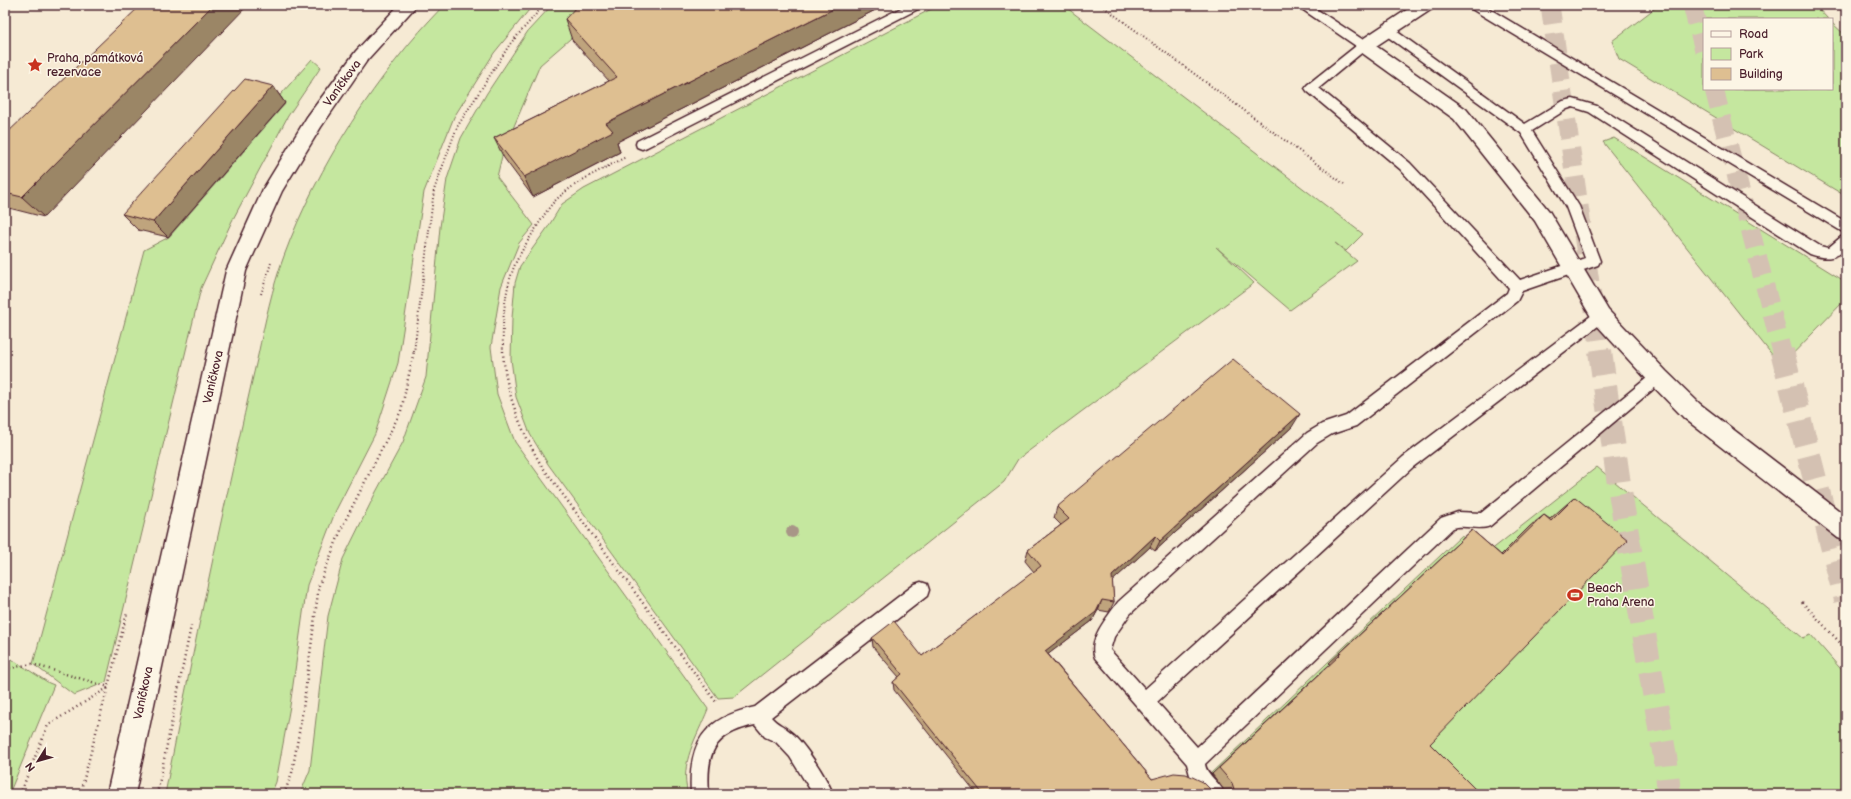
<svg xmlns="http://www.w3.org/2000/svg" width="1851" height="799" font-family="'Balsamiq Sans',sans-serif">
  <rect width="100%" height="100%" fill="#f6ead4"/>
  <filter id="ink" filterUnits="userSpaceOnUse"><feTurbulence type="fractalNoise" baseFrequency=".025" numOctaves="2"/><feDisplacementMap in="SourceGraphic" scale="8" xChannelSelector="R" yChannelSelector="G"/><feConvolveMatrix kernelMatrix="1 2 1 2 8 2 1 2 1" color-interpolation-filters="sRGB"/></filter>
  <g filter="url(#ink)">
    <path fill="#c5e79f" stroke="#888365" d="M444,5H533L494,53L454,117L424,192L398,363L375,434L336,510L307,585L290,706L276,782L271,794H165C186,686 208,579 232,472C240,433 249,394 258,355C265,322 272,288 284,256C317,166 378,73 444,5Z
      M552,5H600L570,39L540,65L503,152L497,177L534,225L519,243L501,287L491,347L497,394L515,442L708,709C697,737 679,763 688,794H300L310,770L328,616L343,559L376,492L403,442L426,377L440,227L447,179L461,138L487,93L528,31Z
      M939,5H1063L1363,234L1346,251L1335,243L1357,261L1290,310L1216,247L1254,283L1018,459L1004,482L734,697L718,698L548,464L530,434L516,397L511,359L512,318L515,283L520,266L548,227L562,204L584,189Z
      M1659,5H1815L1828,19H1704V89H1832V23L1846,36V191L1842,194L1619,59L1612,41Z
      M312,59L321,67L288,116L232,221L201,288L106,682L74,695L33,664L144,250L169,237L285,104L275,101Z
      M1614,138L1846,282V299L1781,366L1603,142Z
      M1597,467L1803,638L1811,635L1846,675V794H1226L1209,775L1461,536L1490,551Z
      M5,658H10L49,683L54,685L9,794H5Z"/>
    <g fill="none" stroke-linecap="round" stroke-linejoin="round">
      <path stroke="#d4c1b2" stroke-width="19" stroke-dasharray="19 10" stroke-linecap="butt" d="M1550,5L1600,352
        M1692,5L1704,50
        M1714,89L1782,352"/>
      <path stroke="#d4c1b2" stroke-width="24" stroke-dasharray="24 12" stroke-linecap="butt" d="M1600,351L1621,498L1666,763L1669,794
        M1782,351L1846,600"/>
      <defs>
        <path id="service" d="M907,5H922L920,8L647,147L642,149L637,147L636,144L637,141Z
          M1296,5H1310L1368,43L1370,46L1319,88L1410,163L1520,280L1585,258L1566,207L1521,133L1384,34L1382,31L1384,28H1392L1525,124L1563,101L1573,99L1597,106L1820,246L1828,248L1841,237L1846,236V249C1834,260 1824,259 1810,254L1589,112L1573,107L1567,109L1532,131L1579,206L1600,261L1598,265L1522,291L1517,301L1356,426L1332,434L1317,443L1130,614L1114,637L1110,650L1145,689L1403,457L1596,312L1601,310L1606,312L1608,316L1606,320L1413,467L1157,702L1197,747L1441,518L1458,512L1481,513L1653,373L1658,371L1663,373L1665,377L1663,381L1490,526C1478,531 1465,524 1453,528L1205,764C1206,775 1221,783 1225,794H1204L1191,779L1187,764L1095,658C1087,639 1108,617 1118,602L1307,433L1322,424L1346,416L1507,293L1509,288L1400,169L1307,91L1305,88L1307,85L1356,46Z
          M1468,5H1483L1846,222V234L1470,8Z
          M921,582L927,584L929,590L927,596L771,717C778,725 781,724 788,730C802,739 827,778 833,794H813L790,757L776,742L765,737L755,725C713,734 706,753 709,794H691C688,742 704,718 755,707L915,584Z"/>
        <path id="minor" d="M1414,5H1434L1432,9L1376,46L1466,109L1549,211L1608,310L1666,371L1700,404L1846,516V541L1838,538L1684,418L1650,383L1594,322L1535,221L1454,119L1358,50L1355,46L1358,42Z"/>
        <path id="secondary" d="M399,5H417L368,59L321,127L282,191L246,271L135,794H107L226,271L263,189L307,117L356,51Z"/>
      </defs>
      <use href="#service" stroke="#4a1f2b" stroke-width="3"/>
      <use href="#minor" stroke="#4a1f2b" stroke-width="3"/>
      <use href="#secondary" stroke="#4a1f2b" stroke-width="3"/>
      <path stroke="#4a1f2b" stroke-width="2" stroke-dasharray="1 2.5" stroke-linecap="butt" d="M1101,5L1344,184
        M261,294L271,263
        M414,352L434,190L457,127L510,44L544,5
        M503,352C502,322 504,290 516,262C522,250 529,239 536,228C543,217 549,206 558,198C578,180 603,169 626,157"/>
      <path stroke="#4a1f2b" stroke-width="2.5" stroke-dasharray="1 3.5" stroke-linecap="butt" d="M503,351C505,393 521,429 541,465L716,702
        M1802,602L1846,649
        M5,669L32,664L109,687
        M20,794L48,725L109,687
        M80,794L127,613
        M157,794L191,626
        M284,794L292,773L303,709L319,585L343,525L401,411L414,351"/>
      <use href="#service" fill="#fcf5e5" fill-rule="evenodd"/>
      <use href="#minor" fill="#fcf5e5" fill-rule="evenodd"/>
      <use href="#secondary" fill="#fcf5e5" fill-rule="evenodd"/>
    </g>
    <circle fill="#a89687" cx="792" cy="532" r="6"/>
    <path fill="#bfa47d" stroke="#4a1f2b" d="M885,5L617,142L620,152L533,197L504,158L494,138L609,81L572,40L565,19Z
      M273,86L285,103L168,237L138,230L122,214Z
      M5,135L44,217L5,207Z
      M1292,427L1155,551L1150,547L1112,581L1114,602L1109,612L1098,610L1092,621L1048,654L1152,779L1211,790H1224L1212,774L1330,664L1329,663L1472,530L1501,555L1530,526L1544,515L1550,519L1561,509L1575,497L1430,744L1480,794H977L894,690L893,682L899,677L873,647L872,638L922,656L1034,572L1025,561L1028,550L1061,525L1054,518L1057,507Z"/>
    <path fill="#9b8666" stroke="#4a1f2b" d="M213,5H248L44,217L22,197Z
      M841,5H885L617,142L620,152L533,197L524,177L606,123Z
      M273,86L285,103L168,237L153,222Z
      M1300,414L1292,427L1155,551L1160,541Z
      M1155,536L1150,547L1107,586L1112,576Z
      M1102,600L1098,610L1092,621L1042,659L1045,651Z"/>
    <path fill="#debf91" stroke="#4a1f2b" d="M141,5H213L22,197L5,193V135Z
      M578,5H841L606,123L613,131L524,177L494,138L617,77L565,19Z
      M245,79L273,86L153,222L122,214Z
      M1233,359L1300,414L1160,541L1155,536L1112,576L1114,602L1102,600L1096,612L1045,651L1152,779L1174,773L1186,774L1203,782L1211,790L1234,789L1232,783L1219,768L1340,655L1339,654L1472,530L1502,556L1544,515L1551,521L1575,497L1628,540L1430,744L1480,794H983L893,682L902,674L872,638L894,621L922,656L1041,566L1028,550L1069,519L1057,507Z"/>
  </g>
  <defs>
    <symbol id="sight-bare" viewBox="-9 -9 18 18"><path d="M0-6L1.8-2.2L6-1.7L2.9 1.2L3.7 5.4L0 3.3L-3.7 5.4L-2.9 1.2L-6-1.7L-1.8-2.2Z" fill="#c8321e" stroke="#fcf5e5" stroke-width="2.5" paint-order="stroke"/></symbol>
    <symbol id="stadium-bare" viewBox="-9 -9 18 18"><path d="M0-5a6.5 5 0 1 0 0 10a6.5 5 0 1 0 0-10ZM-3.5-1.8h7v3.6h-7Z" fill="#c8321e" stroke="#fcf5e5" stroke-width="2.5" paint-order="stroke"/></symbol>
  </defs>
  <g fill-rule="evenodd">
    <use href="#sight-bare" x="24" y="54" width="22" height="22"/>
    <use href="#stadium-bare" x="1564" y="584" width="22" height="22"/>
  </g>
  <g text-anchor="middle" stroke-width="3" stroke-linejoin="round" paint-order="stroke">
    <g font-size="12" fill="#4a1f2b" stroke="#fcf5e5" text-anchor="start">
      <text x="47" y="62">Praha, památková<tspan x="47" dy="14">rezervace</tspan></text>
      <text x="1587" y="592">Beach<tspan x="1587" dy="14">Praha Arena</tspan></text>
    </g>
    <g font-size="12" fill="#4a1f2b" stroke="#fcf5e5">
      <text transform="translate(342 83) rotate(-54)" y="4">Vaníčkova</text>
      <text transform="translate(213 377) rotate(-77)" y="4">Vaníčkova</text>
      <text transform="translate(143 693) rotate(-78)" y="4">Vaníčkova</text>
    </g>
  </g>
  <rect width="1851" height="799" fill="none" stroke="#fcf5e5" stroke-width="20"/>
  <rect x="10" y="10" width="1831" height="779" fill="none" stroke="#4a1f2b" stroke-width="1.5" filter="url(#ink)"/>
  <rect x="1703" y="18" width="130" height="72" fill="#fcf5e5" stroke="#b59f9b"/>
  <rect x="1711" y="31" width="20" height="6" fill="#fcf5e5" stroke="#b59f9b"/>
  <text x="1739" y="38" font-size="12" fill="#4a1f2b">Road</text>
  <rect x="1711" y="48" width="20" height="12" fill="#c5e79f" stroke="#b59f9b"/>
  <text x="1739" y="58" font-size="12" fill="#4a1f2b">Park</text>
  <rect x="1711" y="68" width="20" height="12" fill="#debf91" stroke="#b59f9b"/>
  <text x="1739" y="78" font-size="12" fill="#4a1f2b">Building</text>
  <g transform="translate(38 761) rotate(233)" stroke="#fcf5e5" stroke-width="3" paint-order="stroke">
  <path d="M0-3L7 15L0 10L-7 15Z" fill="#4a1f2b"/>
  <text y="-6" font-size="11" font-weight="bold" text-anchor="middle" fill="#4a1f2b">N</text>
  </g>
</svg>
